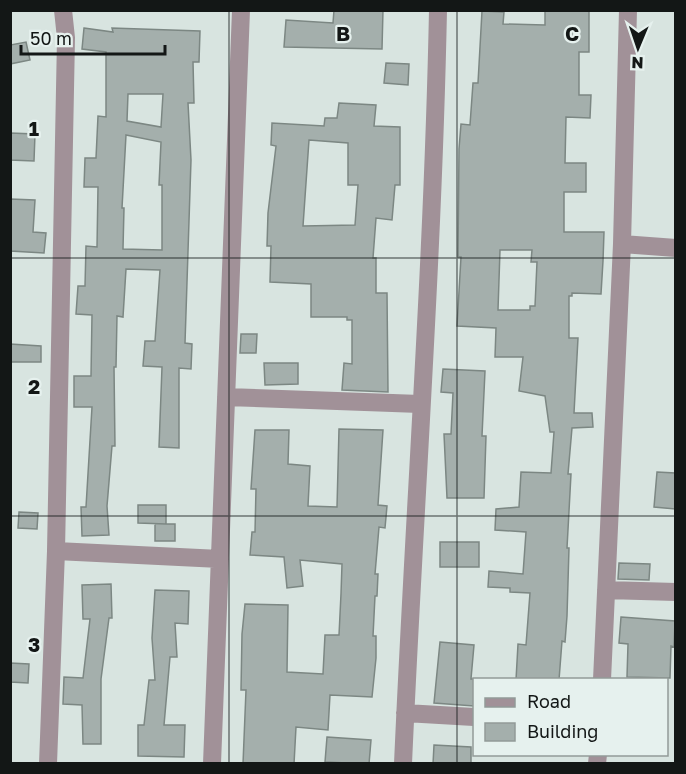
<svg xmlns="http://www.w3.org/2000/svg" width="686" height="774" font-family="'Golos Text',sans-serif">
  <rect width="100%" height="100%" fill="#d8e4e0"/>
  <path fill="#a4afac" stroke="#7c8783" stroke-width="1.5" fill-rule="evenodd" d="M334,10H383L382,49L284,47L286,20L333,23Z
    M545,10H589V52H579V95H591L590,118L566,117L565,163H586V192H564V232H604L603,261L601,294L572,293V296H569V338H578L574,413H592L593,427L572,428L568,474H571L567,548H569L567,616L565,642L562,641L559,680H516L518,644L526,645L530,593L510,592V588L488,587L489,571L523,574L526,532L495,530L496,509L519,507L521,472L551,473L554,432H550L545,396L519,391L523,357H495L496,328L457,326L461,257H458L459,149L461,124L470,125L473,83H478L482,11L504,12L503,24L545,25ZM500,250H532L531,262H537L535,306H530V310H498Z
    M84,28L113,32L112,28L200,31L199,62H193L194,103H188L191,160L185,343L192,344L191,369L179,368V448L159,447L162,367L143,366L145,341H155L160,270L126,269L123,317L117,316L116,367H114L115,446H112L107,506L109,535L82,536L81,507H86L92,407H74V376H91L92,315L76,314L78,286H85L86,246L97,247L98,187H84L85,158H96L98,116L106,117V52L82,49ZM128,94H163L161,127L127,121ZM126,135L161,142L159,185H162V250L123,249L124,208H122Z
    M26,42L30,60L10,64V45Z
    M386,63L409,64L408,85L384,83Z
    M339,103L376,105L374,126L400,127V185H395L392,220L376,218L373,258H376V293H387L388,392L342,390L344,363L352,364V320H347V317H311V284L270,282L271,246H267L268,213L276,146L271,145L272,123L324,126L325,118H337ZM309,140L348,143V185H358L355,225L303,226Z
    M10,133L35,134L34,161L10,160Z
    M10,199L35,200L33,232L46,233L44,253L10,251Z
    M241,334H257L256,353H240Z
    M10,344L41,346V362H10Z
    M264,363H298V384L265,385Z
    M443,369L485,371L482,436H486L484,498H447L444,434H451L453,393L441,392Z
    M339,429L383,430L378,505L387,506L385,528L379,527L375,574H378L377,596H375L373,636H376V658L372,697L330,695L328,730L296,727L294,764H243L246,690H241L242,634L245,604L288,605L287,672L323,674L325,635H339L341,594L342,564L300,560L303,586L287,588L284,557L250,555L252,532H255L256,489H251L255,430H289L288,464L310,466L308,506L337,507Z
    M657,472L675,473V509L654,507Z
    M138,505H166V524L138,523Z
    M19,512L38,513L37,529L18,528Z
    M155,524H175V541H155Z
    M440,542H479V567H440Z
    M619,563L650,564L649,580L618,579Z
    M111,584L112,618H109L101,679V744H83L82,705L63,704L64,677L83,678L90,619H83L82,585Z
    M155,590L189,591L188,624L175,623L177,657H170L164,725H185L184,757L138,756V725H144L149,680H155L152,638Z
    M621,617L675,621L674,647L671,646L670,678L627,677L628,644L619,643Z
    M440,642L474,645L471,679H474V706L434,703Z
    M10,663L29,664L28,683L10,682Z
    M327,737L371,740L369,764L325,762Z
    M434,745L471,747V764H433Z"/>
  <g fill="none" stroke-linecap="round" stroke-linejoin="round">
    <path stroke="#a19198" stroke-width="18" d="M622,244L676,248
      M226,397L420,404
      M56,551L220,559
      M606,590L676,592
      M602,680L622,244L628,10
      M405,713L474,717
      M48,764L56,551L66,38L63,10
      M212,764L241,10
      M403,764C414,513 433,262 438,10
      M597,764L598,754"/>
  </g>
  <path fill="none" stroke="#131716" stroke-width="1.5" stroke-opacity="0.55" d="M229,10V764M457,10V764M10,258H676M10,516H676"/>
  <g font-size="20" text-anchor="middle" font-weight="bold" fill="#131716" stroke="#e6f1ee" stroke-width="4.5" stroke-linejoin="round" paint-order="stroke">
    <text x="343" y="41">B</text>
    <text x="572" y="41">C</text>
    <text x="34" y="136">1</text>
    <text x="34" y="394">2</text>
    <text x="34" y="652">3</text>
  </g>
  <rect width="686" height="774" fill="none" stroke="#131716" stroke-width="24"/>
  <rect x="473" y="678" width="195" height="78" fill="#e6f1ee" stroke="#929a98" stroke-width="1.5"/>
  <rect x="485" y="698" width="30" height="9" fill="#a19198" stroke="#929a98" stroke-width="1.5"/>
  <text x="527" y="708" font-size="18" fill="#131716">Road</text>
  <rect x="485" y="723" width="30" height="18" fill="#a4afac" stroke="#929a98" stroke-width="1.5"/>
  <text x="527" y="738" font-size="18" fill="#131716">Building</text>
  <g transform="translate(638 48) rotate(182)" stroke="#e6f1ee" stroke-width="4.5" paint-order="stroke">
  <path d="M0-4.5L10 22L0 15L-10 22Z" fill="#131716"/>
  <text y="-9" font-size="16" font-weight="bold" text-anchor="middle" fill="#131716">N</text>
  </g>
  <path d="M21 45v9h144v-9" fill="none" stroke="#131716" stroke-width="3"/>
  <text x="30" y="45" font-size="18" fill="#131716" stroke="#e6f1ee" stroke-width="4.5" paint-order="stroke">50 m</text>
</svg>
